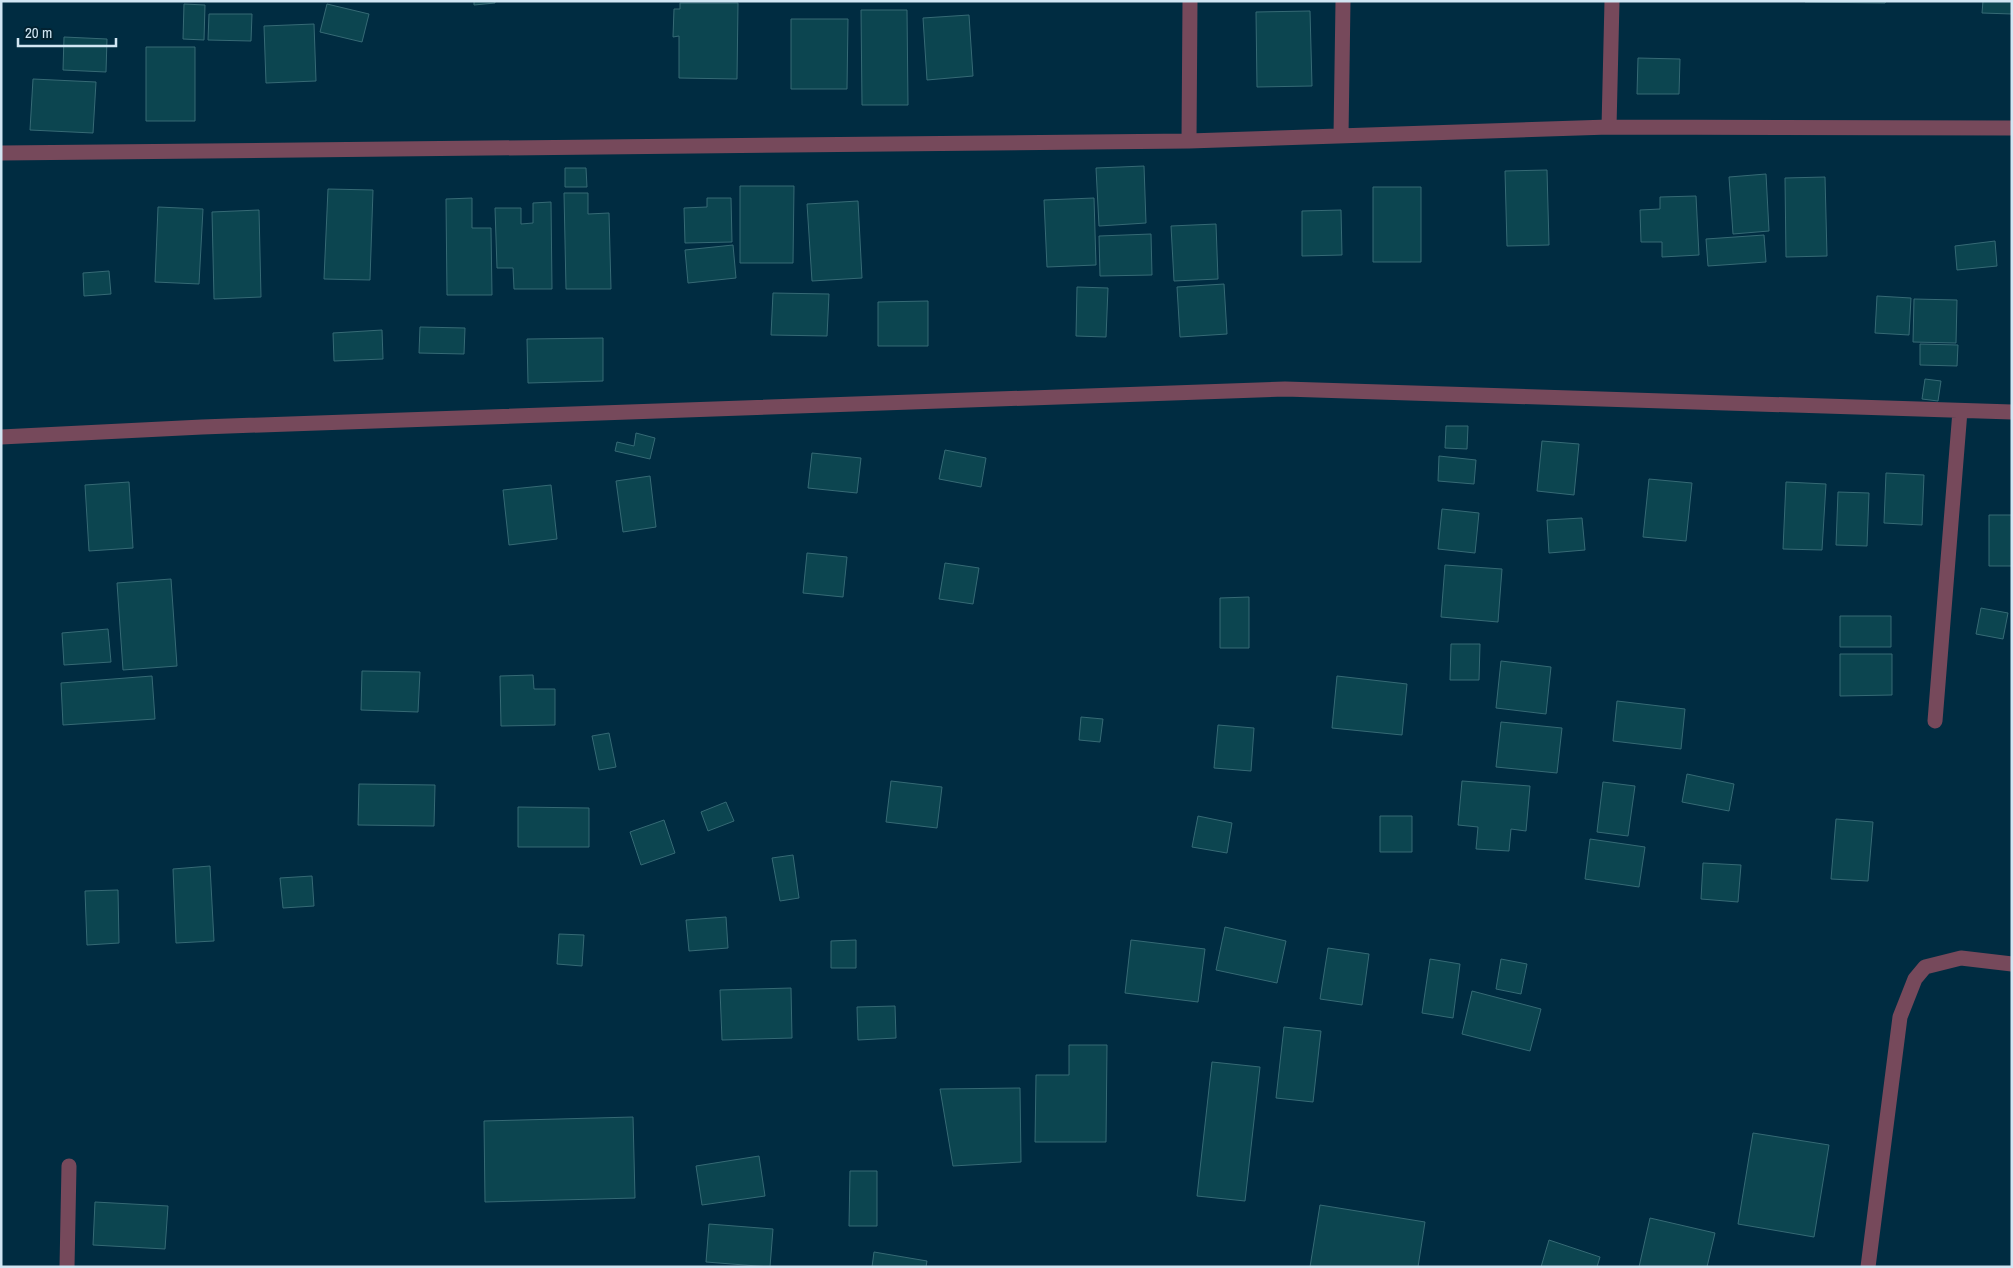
<svg xmlns="http://www.w3.org/2000/svg" width="2013" height="1268" font-family="'Archivo Narrow',sans-serif">
  <rect width="100%" height="100%" fill="#002c41"/>
  <path fill="#0c4550" stroke="#366a75" d="M474,1H495V3L474,5Z
    M1805,1H1886L1885,3L1805,2Z
    M1983,1H2012V14L1982,13Z
    M680,3H738L737,79L679,78V36L673,37L674,9H680Z
    M184,4L205,5L204,40L183,39Z
    M327,4L369,14L362,42L320,32Z
    M861,10H907L908,105H862Z
    M1310,11L1312,86L1257,87L1256,12Z
    M209,14H252L251,41L208,40Z
    M969,15L973,76L927,80L923,18Z
    M791,19H848L847,89H791Z
    M314,24L316,81L266,83L264,26Z
    M64,37L107,39L106,72L63,70Z
    M146,47H195V121H146Z
    M1638,58L1680,59L1679,94H1637Z
    M33,79L96,82L93,133L30,130Z
    M1144,166L1146,223L1099,226L1096,168Z
    M565,168H586L587,187H565Z
    M1547,170L1549,245L1507,246L1505,171Z
    M1766,174L1769,231L1733,234L1729,177Z
    M1825,177L1827,256L1786,257L1785,178Z
    M740,186H794L793,263H740Z
    M1373,187H1421V262H1373Z
    M328,189L373,190L370,280L324,279Z
    M564,193H588V214L609,213L611,289H566Z
    M1696,196L1699,255L1662,257V242H1641L1640,210L1660,209V197Z
    M472,198V228H491L492,295H447L446,199Z
    M707,198H731L732,242L685,243L684,208L707,207Z
    M1094,198L1096,265L1047,267L1044,200Z
    M858,201L862,278L812,281L807,204Z
    M551,202L552,289H514L513,268H497L495,208H521V224L533,223V203Z
    M158,207L203,209L199,284L155,282Z
    M259,210L261,297L214,299L212,212Z
    M1341,210L1342,255L1302,256V211Z
    M1216,224L1218,279L1174,281L1171,226Z
    M1151,234L1152,275L1100,276L1099,236Z
    M1764,235L1766,262L1708,266L1706,239Z
    M1995,241L1997,266L1957,270L1955,246Z
    M733,245L736,278L688,283L685,250Z
    M109,271L111,294L84,296L83,273Z
    M1224,284L1227,334L1180,337L1177,287Z
    M1077,287L1108,288L1106,337L1076,336Z
    M773,293L829,294L827,336L771,335Z
    M1877,296L1911,298L1909,335L1875,333Z
    M1914,299L1957,300L1956,343L1913,342Z
    M928,301V346H878V302Z
    M420,327L465,328L464,354L419,353Z
    M382,330L383,359L334,361L333,333Z
    M603,338V381L528,383L527,339Z
    M1920,344L1958,345L1957,366L1920,365Z
    M1925,379L1941,381L1938,401L1922,399Z
    M1446,426H1468L1467,449L1445,448Z
    M636,433L655,438L650,459L615,451L617,442L634,446Z
    M1542,441L1579,444L1574,495L1537,491Z
    M945,450L986,458L981,487L939,479Z
    M812,453L861,458L857,493L808,488Z
    M1439,456L1476,460L1474,484L1438,481Z
    M1886,473L1924,475L1922,525L1884,523Z
    M650,476L656,527L623,532L616,481Z
    M1649,479L1692,483L1686,541L1643,537Z
    M129,482L133,548L89,551L85,485Z
    M1786,482L1826,484L1822,550L1783,549Z
    M551,485L557,539L509,545L503,490Z
    M1838,492L1869,493L1867,546L1836,545Z
    M1442,509L1479,513L1475,553L1438,549Z
    M1989,515H2012V566H1989Z
    M1582,518L1585,550L1549,553L1547,520Z
    M807,553L847,557L843,597L803,593Z
    M945,563L979,568L973,604L939,599Z
    M1445,565L1502,569L1498,622L1441,617Z
    M171,579L177,666L123,670L117,583Z
    M1249,597V648H1220V598Z
    M1981,608L2008,613L2003,639L1976,634Z
    M1840,616H1891V647H1840Z
    M108,629L111,662L64,665L62,633Z
    M1451,644H1480L1479,680H1450Z
    M1840,654H1892V695L1840,696Z
    M1501,661L1551,667L1546,714L1496,708Z
    M362,671L420,672L418,712L361,710Z
    M533,675L534,689H555V725L501,726L500,676Z
    M152,676L155,719L63,725L61,683Z
    M1337,676L1407,684L1402,735L1332,728Z
    M1617,701L1685,709L1681,749L1613,741Z
    M1081,717L1103,719L1100,742L1079,740Z
    M1501,722L1562,728L1557,773L1496,767Z
    M1218,725L1254,728L1251,771L1214,768Z
    M609,733L616,767L599,770L592,736Z
    M1687,774L1734,784L1729,811L1682,802Z
    M891,781L942,787L937,828L886,822Z
    M1462,781L1530,786L1526,831L1511,829L1509,851L1476,849L1478,827L1458,825Z
    M1603,782L1635,786L1628,836L1597,832Z
    M359,784L435,785L434,826L358,825Z
    M726,802L734,821L708,831L701,812Z
    M518,807L589,808V847H518Z
    M1198,816L1232,823L1227,853L1192,847Z
    M1380,816H1412V852H1380Z
    M1836,819L1873,822L1868,881L1831,879Z
    M664,820L675,853L641,865L630,832Z
    M1590,839L1645,847L1639,887L1585,879Z
    M793,855L799,898L780,901L772,858Z
    M1703,863L1741,865L1738,902L1701,899Z
    M210,866L214,941L176,943L173,869Z
    M312,876L314,906L283,908L280,878Z
    M118,890L119,943L87,945L85,891Z
    M726,917L728,948L689,951L686,920Z
    M1225,927L1286,941L1277,983L1216,970Z
    M559,934L584,935L582,966L557,964Z
    M856,940V968H831V941Z
    M1131,940L1205,949L1198,1002L1125,993Z
    M1328,948L1369,954L1362,1005L1320,999Z
    M1430,959L1460,964L1453,1018L1422,1013Z
    M1501,959L1527,964L1521,994L1496,989Z
    M791,988L792,1038L722,1040L720,990Z
    M1472,991L1541,1009L1530,1051L1462,1034Z
    M895,1006L896,1038L858,1040L857,1007Z
    M1284,1027L1321,1031L1313,1102L1276,1098Z
    M1069,1045H1107L1106,1142H1035L1036,1075H1069Z
    M1212,1062L1260,1067L1245,1201L1197,1196Z
    M1020,1088L1021,1162L953,1166L940,1089Z
    M633,1117L635,1198L485,1202L484,1121Z
    M1753,1133L1829,1145L1814,1237L1738,1224Z
    M759,1156L765,1196L702,1205L696,1166Z
    M850,1171H877V1226H849Z
    M95,1202L168,1206L165,1249L93,1245Z
    M1320,1205L1425,1222L1418,1267H1310Z
    M1650,1218L1715,1233L1707,1267H1639Z
    M709,1224L773,1229L770,1267L706,1262Z
    M1549,1240L1600,1257L1597,1267H1541Z
    M874,1252L927,1261L926,1267H872Z"/>
  <g fill="none" stroke-linecap="round" stroke-linejoin="round">
    <path stroke="#76495b" stroke-width="15" d="M1609,127L1612,1
      M1341,136L1343,1
      M1189,141L1190,1
      M1,153L1189,141L1609,127L2012,128
      M1,437L202,427L1285,389L2012,412
      M1935,721L1960,411
      M67,1267L69,1166
      M1868,1267L1900,1017L1915,979L1925,967L1961,958L2012,964"/>
  </g>
  <rect width="2013" height="1268" fill="none" stroke="#d1e6f3" stroke-width="5"/>
  <path d="M18 38v8h98v-8" fill="none" stroke="#d1e6f3" stroke-width="2.5"/>
  <text x="25" y="38" font-size="15" fill="#d1e6f3" stroke="#032231" stroke-width="4" paint-order="stroke">20 m</text>
</svg>
